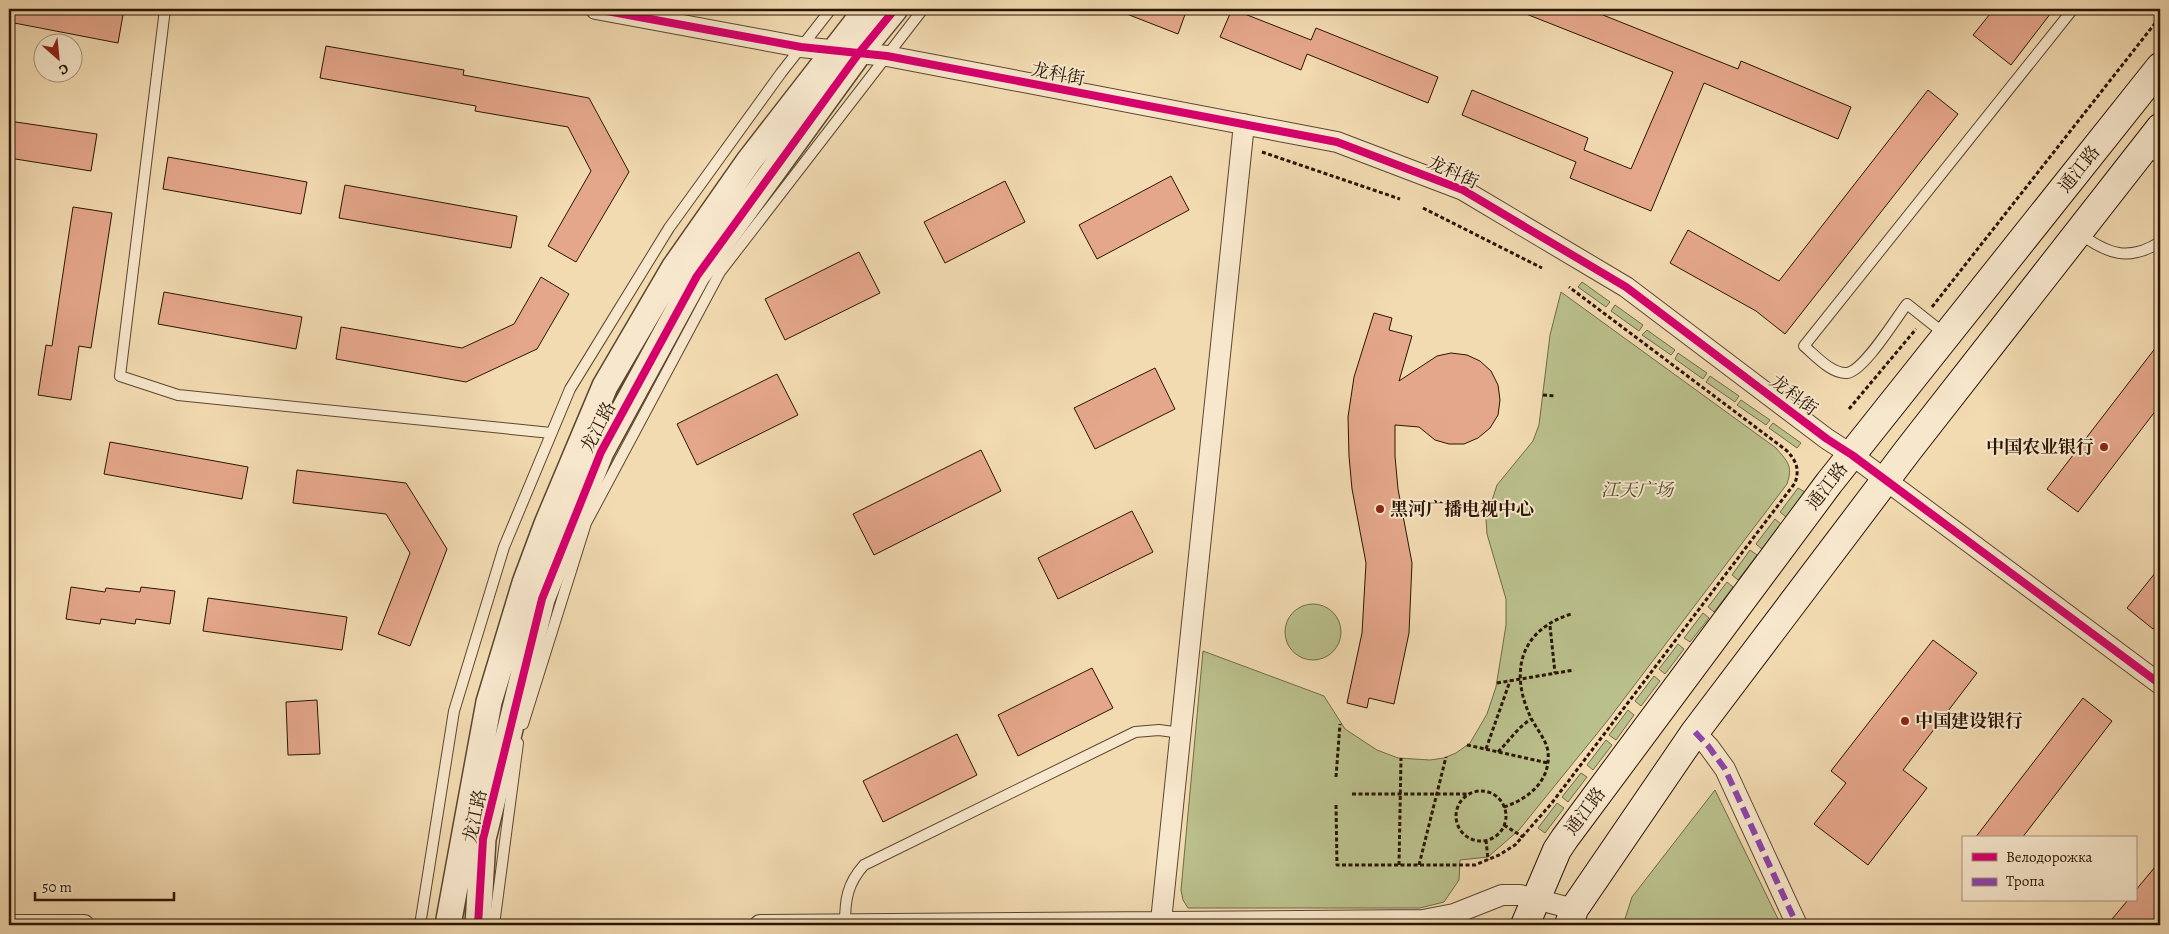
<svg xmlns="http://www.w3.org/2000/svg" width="2169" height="934" font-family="Alegreya,'Noto Serif SC',serif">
  <rect width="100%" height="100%" fill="#f2dab1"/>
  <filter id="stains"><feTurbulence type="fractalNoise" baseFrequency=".004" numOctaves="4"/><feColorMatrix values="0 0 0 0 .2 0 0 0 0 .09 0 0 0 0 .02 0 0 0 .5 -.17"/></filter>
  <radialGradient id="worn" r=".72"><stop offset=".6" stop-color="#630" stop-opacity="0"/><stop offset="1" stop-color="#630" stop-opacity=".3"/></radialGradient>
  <path fill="#bac08c" stroke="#726a48" d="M1582,282L1610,302L1606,307L1578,287Z
    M1561,292L1776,448C1788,462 1793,466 1787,484L1608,720L1519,830L1488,857L1460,860L1459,880L1444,902L1420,908H1188L1183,900L1181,890L1203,651L1324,696L1345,729L1377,750L1398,758L1430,760L1444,758L1456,753L1470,743L1487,714L1496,687L1506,625V599L1487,534L1486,519L1497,485L1533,441L1539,425L1550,335Z
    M1615,305L1643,325L1639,331L1611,311Z
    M1647,330L1675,350L1671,355L1642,335Z
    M1678,353L1707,373L1703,379L1675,359Z
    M1710,376L1739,396L1735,402L1706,382Z
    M1741,400L1770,420L1766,425L1737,405Z
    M1773,423L1801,443L1797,448L1769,428Z
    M1798,488L1805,492L1786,517L1780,512Z
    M1775,519L1781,524L1762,549L1756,544Z
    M1750,550L1757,555L1738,580L1732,575Z
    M1727,582L1733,587L1714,612L1708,607Z
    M1285 632a28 28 0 1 1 56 0a28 28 0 1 1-56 0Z
    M1703,613L1709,618L1690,642L1684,638Z
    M1678,644L1684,649L1665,674L1659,669Z
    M1654,676L1660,681L1641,706L1635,701Z
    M1628,710L1634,715L1616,740L1609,735Z
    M1606,740L1612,745L1593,770L1587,765Z
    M1581,773L1587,777L1568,802L1562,797Z
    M1715,790L1781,925H1623L1632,897Z
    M1557,803L1564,808L1545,833L1538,828Z"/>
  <path fill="#e5a78b" stroke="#2a1503" d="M9,9H124L118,43L9,22Z
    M1114,9H1187L1178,34Z
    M1232,9L1311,40L1316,28L1438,77L1428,103L1307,54L1301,70L1220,37Z
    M1588,9L1738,69L1741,61L1851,107L1838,139L1704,83L1651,211L1570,178L1576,162L1462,115L1472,90L1588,138L1584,150L1631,169L1673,72L1516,10Z
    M1994,9H2054L2011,65L1973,35Z
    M326,46L464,70L463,75L589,98L629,172L576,262L548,246L591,171L568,127L475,111L476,106L320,78Z
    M1928,90L1958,114L1785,334L1756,311L1670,263L1688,230L1779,281Z
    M9,121L97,134L91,171L9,158Z
    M168,157L307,182L301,214L163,189Z
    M1171,176L1189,210L1097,259L1079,225Z
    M1005,181L1025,222L945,263L924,222Z
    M345,185L517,216L511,248L339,218Z
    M73,207L112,213L91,348L79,346L71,400L38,395L46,345L52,346Z
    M859,252L880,293L785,340L765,299Z
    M541,277L569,294L537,349L466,382L336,359L341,327L462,348L514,324Z
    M164,292L302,317L296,349L158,324Z
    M1374,313L1392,318L1389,330L1412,336L1399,381L1437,356L1451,353L1467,355L1480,361L1491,371L1498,385L1500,400L1498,415L1490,428L1478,438L1464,444H1449L1435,440L1419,427L1395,425V456L1398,489L1412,563L1409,633L1394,704L1369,698L1367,708L1347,703L1362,633L1366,563L1352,489L1349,456L1348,417L1354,377Z
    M2160,342V405L2078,512L2047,489Z
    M1155,368L1175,409L1095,449L1074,408Z
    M777,374L798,415L697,465L677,424Z
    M110,442L248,467L242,499L104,474Z
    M981,450L1001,491L874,555L853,514Z
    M297,470L406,483L447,549L410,646L378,634L410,553L386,514L293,503Z
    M1132,511L1153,552L1058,599L1038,558Z
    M2160,567V620L2153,629L2127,608Z
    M71,587L105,592L106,588L140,592L141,587L175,591L170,624L136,619L135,624L101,619L100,624L66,619Z
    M208,598L347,617L342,650L203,631Z
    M1933,640L1977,673L1903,770L1927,788L1868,865L1814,824L1846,783L1831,771Z
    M1092,668L1113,708L1018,756L998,715Z
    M2083,698L2112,721L2022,838H1975Z
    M317,700L320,754L288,755L286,702Z
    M957,734L977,775L883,822L863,781Z
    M2160,861V918L2154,925H2107L2128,900H2135V891Z"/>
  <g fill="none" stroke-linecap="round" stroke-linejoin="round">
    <defs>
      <path id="service" d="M165,9L120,376L178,395L551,433
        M2145,148L2160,159
        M2079,233C2107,254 2129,262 2160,242
        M1946,335L1907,304C1896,318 1864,371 1847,373C1831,374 1815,355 1804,346L2073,9
        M523,724L586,523L720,272L923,9
        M845,924C845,900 847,884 864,865L1135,732L1159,730L1181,733
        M420,925L454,711L504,547L570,389L669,228L781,73L831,9
        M494,925L518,743"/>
      <path id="minor" d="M596,9L801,47L887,56L1337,142L1463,190L1626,287L1827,439L1852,455L2160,684
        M1695,732L1709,747L1725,769L1797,925
        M1161,921L1244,124
        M9,925H84
        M760,925L1423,920L1454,914L1502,895H1520L1574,909"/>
      <path id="tertiary" d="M448,925L489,702L525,583L547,524L605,386L674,268L749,161L867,9
        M478,925L483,839L542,599L601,452L697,276L859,53L895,9"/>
      <path id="secondary" d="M1525,925L1557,850L1565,838L1829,483L2160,67
        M1569,925L1574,909L1695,732L1909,449L2160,128"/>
    </defs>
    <use href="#service" stroke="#5c462e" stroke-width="12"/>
    <use href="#minor" stroke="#5c462e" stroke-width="22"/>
    <use href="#tertiary" stroke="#5c462e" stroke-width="28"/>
    <use href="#secondary" stroke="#2a1503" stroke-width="30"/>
    <path stroke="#2a1503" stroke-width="3" stroke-dasharray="4 2.5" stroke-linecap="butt" d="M1262,152L1400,199
      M1423,208L1542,268
      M1932,307L2160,17
      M1543,395L1555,396
      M1849,409L1916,329
      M1550,626L1555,673
      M1497,683L1574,670
      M1467,745L1548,763
      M1486,749L1510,681
      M1498,752C1510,740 1517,728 1531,719
      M1336,777L1340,724
      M1456 816a25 25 0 1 1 50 0a25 25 0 1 1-50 0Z
      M1352,794H1469
      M1336,805L1337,865H1475L1499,855L1515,845L1551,804L1795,483C1800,469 1796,460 1786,450L1569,287
      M1504,807C1528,799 1551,781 1548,752C1547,741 1536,728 1531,718C1509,672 1520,630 1571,614
      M1504,825L1523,837
      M1486,840L1488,860
      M1399,865L1401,758
      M1419,865L1446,757"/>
    <use href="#service" stroke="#f7e7cc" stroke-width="10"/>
    <use href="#minor" stroke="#f7e7cc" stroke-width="20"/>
    <use href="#tertiary" stroke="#f7e7cc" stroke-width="25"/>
    <use href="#secondary" stroke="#f7e7cc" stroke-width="28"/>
    <path stroke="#8e44ad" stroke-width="6" stroke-dasharray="12 6" stroke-linecap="butt" d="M1695,732L1709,747L1725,769L1797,925"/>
    <defs>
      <path id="cycleway" d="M596,9L801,47L887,56L1337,142L1463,190L1626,287L1827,439L1852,455L2160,684
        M478,925L483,839L542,599L601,452L697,276L859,53L895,9"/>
    </defs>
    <use href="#cycleway" stroke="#f7e7cc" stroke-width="11"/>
    <use href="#cycleway" stroke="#d6006c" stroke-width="8"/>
  </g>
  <g fill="#8f2418" stroke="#f7e7cc" stroke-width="2">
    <circle cx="2104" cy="447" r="5"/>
    <circle cx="1380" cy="509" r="5"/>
    <circle cx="1905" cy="721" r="5"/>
  </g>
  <g text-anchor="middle" stroke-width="4" stroke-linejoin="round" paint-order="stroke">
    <g font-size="18" fill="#2a1503" stroke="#f7e7cc">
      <text transform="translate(1058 74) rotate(11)" y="6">龙科街</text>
      <text transform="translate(2079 169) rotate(-51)" y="6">通江路</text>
      <text transform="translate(1453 172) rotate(24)" y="6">龙科街</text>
      <text transform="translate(1794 395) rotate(37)" y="6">龙科街</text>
      <text transform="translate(598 427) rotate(-63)" y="6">龙江路</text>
      <text transform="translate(1827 486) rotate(-52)" y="6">通江路</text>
      <text transform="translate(1585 811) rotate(-53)" y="6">通江路</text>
      <text transform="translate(475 816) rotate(-78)" y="6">龙江路</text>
    </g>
    <g font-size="18" font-weight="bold" fill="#2a1503" stroke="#f7e7cc" text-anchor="start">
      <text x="2094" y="453" text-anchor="end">中国农业银行</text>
      <text x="1390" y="515">黑河广播电视中心</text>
      <text x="1915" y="727">中国建设银行</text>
    </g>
    <g font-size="18" font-style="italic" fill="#55482c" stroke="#f7e7cc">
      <text x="1637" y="496">江天广场</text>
    </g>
  </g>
  <rect width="2169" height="934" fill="none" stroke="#f2dab1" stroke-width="30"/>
  <rect x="10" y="10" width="2149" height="914" fill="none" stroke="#2a1503" stroke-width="2.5"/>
  <rect x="15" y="15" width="2139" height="904" fill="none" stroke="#2a1503"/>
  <rect x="1962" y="836" width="175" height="65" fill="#f7e7cc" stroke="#a5937c"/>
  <rect x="1972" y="853" width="25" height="8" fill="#d6006c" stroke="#a5937c"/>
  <text x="2006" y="862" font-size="15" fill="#2a1503">Велодорожка</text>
  <rect x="1972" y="878" width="25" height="8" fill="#8e44ad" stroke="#a5937c"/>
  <text x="2006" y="886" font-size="15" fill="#2a1503">Тропа</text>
  <g transform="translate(58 58) rotate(153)"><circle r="24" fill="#f7e7cc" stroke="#a5937c"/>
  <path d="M0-4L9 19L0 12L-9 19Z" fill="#8f2418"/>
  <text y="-8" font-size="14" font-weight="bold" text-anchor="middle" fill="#2a1503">С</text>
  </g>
  <path d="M35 892v8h139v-8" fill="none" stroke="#2a1503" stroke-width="2.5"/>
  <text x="42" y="892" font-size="15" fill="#2a1503" stroke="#f7e7cc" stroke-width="4" paint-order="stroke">50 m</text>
  <rect width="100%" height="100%" filter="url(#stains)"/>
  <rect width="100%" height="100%" fill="url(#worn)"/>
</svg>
